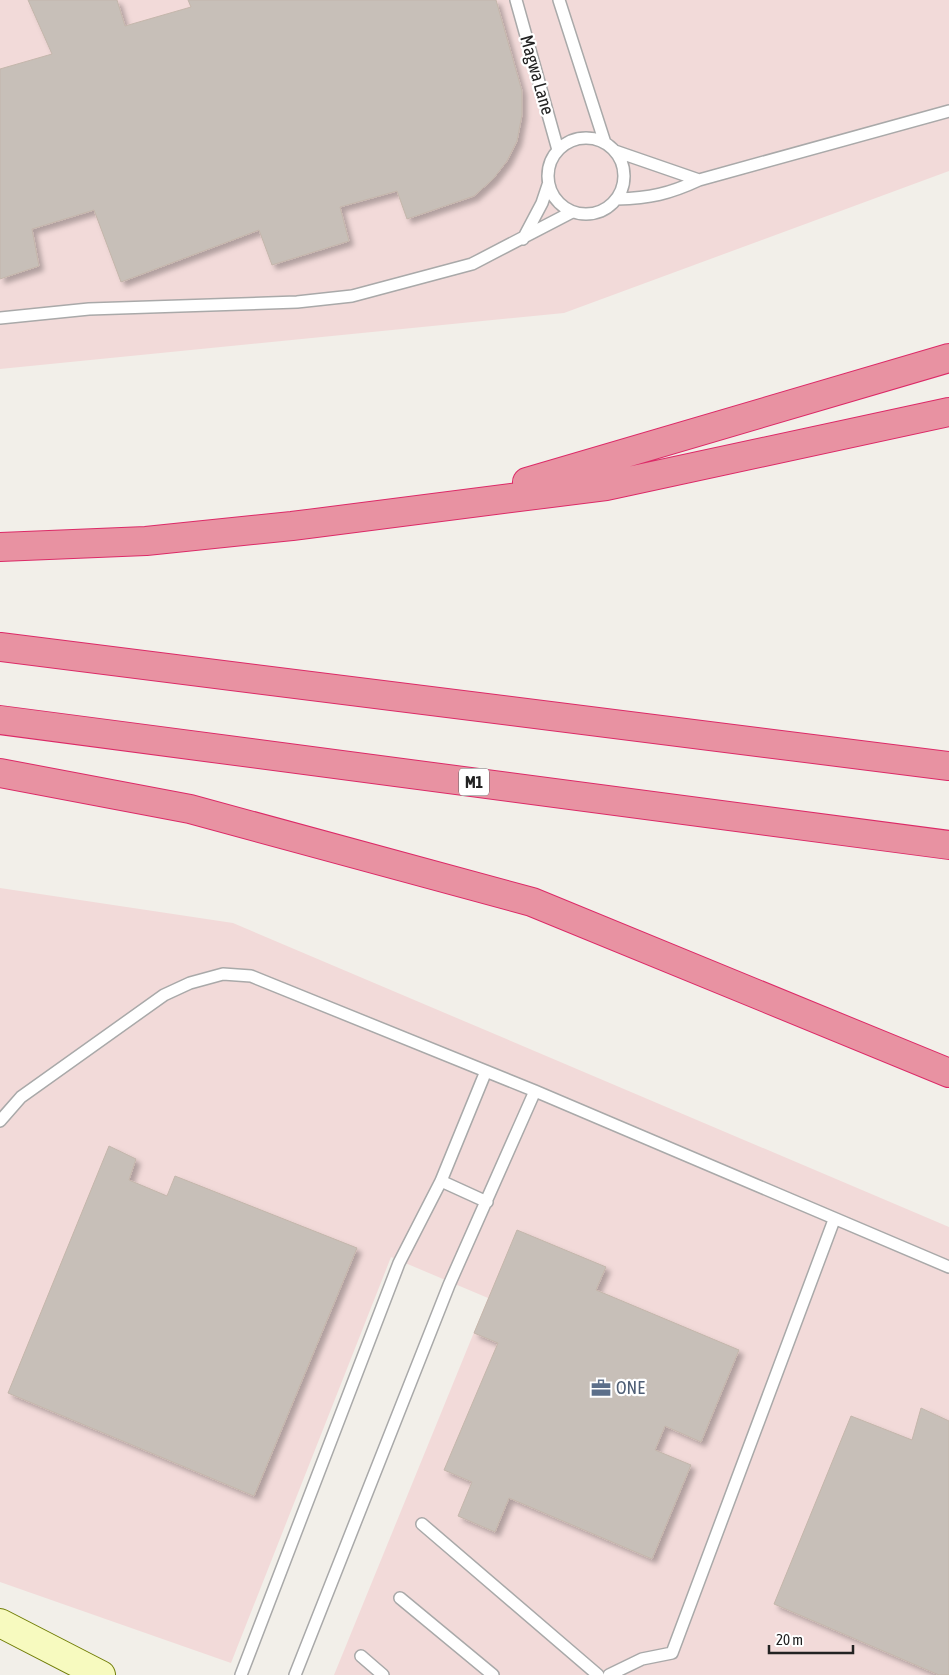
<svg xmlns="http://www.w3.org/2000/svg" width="949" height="1675" font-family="'Asap Condensed',sans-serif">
  <defs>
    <filter id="shadow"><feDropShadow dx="4.5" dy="4.5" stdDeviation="2.5" flood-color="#0004"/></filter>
  </defs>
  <rect width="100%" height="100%" fill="#f2efe9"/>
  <path fill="#f2dad9" d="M0,0H949V171L564,313L0,369Z
    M0,888L233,923L949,1227V1675H334L488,1298L391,1257L231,1663L0,1582Z"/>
  <path fill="#c7bfb8" stroke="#c4b6ab" filter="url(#shadow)" d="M28,0H117L125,26L191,7L188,0H496L522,91V115L517,141L507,161L493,179L474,196L407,219L397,191L340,207L349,241L272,265L259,230L121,282L94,210L32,229L39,266L0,279V69L52,54Z
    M109,1146L136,1159L129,1180L167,1196L175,1176L357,1248L254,1496L8,1393Z
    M517,1230L606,1267L596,1290L739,1350L701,1442L665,1426L655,1450L691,1465L652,1559L509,1498L495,1532L458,1516L472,1482L444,1470L498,1343L474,1333Z
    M921,1408L949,1421V1675H939L774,1604L851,1416L912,1440Z"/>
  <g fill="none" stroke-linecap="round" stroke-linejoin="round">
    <defs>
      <path id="lane" d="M516,0L558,150
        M559,0L605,143
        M548 176a38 38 0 1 1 76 0a38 38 0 1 1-76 0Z
        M615,151L699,180
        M617,199C650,198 669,194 699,180L949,111
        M523,239L542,203L548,185
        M0,318L89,309L297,302L352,296L472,264L572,212
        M0,1121L21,1097L164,995L190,983L223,974L251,976L535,1091L949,1267
        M441,1181L487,1202
        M422,1524L598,1675
        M400,1598L493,1675
        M361,1656L383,1675
        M241,1675L399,1263L441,1181L486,1071
        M295,1675L449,1285L535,1091
        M609,1675L642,1659L672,1653L834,1220"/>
      <path id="secondary" d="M0,1623L101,1675"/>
      <path id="highway" d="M527,482L949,358
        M0,547L146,541L292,526L606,486L949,412
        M0,647L949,766
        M0,720L949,845
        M0,773L190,809L532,902L949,1073"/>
    </defs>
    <use href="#lane" stroke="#a9a9a9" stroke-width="14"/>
    <use href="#secondary" stroke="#707d05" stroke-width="30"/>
    <use href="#highway" stroke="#dc2a67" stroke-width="30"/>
    <use href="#lane" stroke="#fff" stroke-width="11"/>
    <use href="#secondary" stroke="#f7fabf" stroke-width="28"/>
    <use href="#highway" stroke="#e892a2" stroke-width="28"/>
  </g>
  <defs>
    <symbol id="office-bare" viewBox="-9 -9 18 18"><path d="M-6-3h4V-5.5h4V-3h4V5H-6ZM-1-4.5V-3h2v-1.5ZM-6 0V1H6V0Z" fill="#5c6f8a" stroke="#fff" stroke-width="2.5" paint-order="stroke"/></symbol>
  </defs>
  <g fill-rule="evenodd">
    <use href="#office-bare" x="587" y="1374" width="28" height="28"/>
  </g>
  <g text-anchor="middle" stroke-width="4.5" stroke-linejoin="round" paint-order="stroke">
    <rect fill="#fff" stroke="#646464" stroke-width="1" x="459" y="768.5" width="30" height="27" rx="4"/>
    <g font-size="16" font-weight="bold" fill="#222">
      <text x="474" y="788">M1</text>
    </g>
    <g font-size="18" fill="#222" stroke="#fff">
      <text transform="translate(537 75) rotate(74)" y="6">Magwa Lane</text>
    </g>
    <g font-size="18" fill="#4e5e75" stroke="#fff" text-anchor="start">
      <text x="616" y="1394">ONE</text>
    </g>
  </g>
  <path d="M769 1645v8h84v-8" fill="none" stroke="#222222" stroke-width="2.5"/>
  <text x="776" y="1645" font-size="15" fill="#222222" stroke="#ffffff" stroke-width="4" paint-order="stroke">20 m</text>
</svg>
